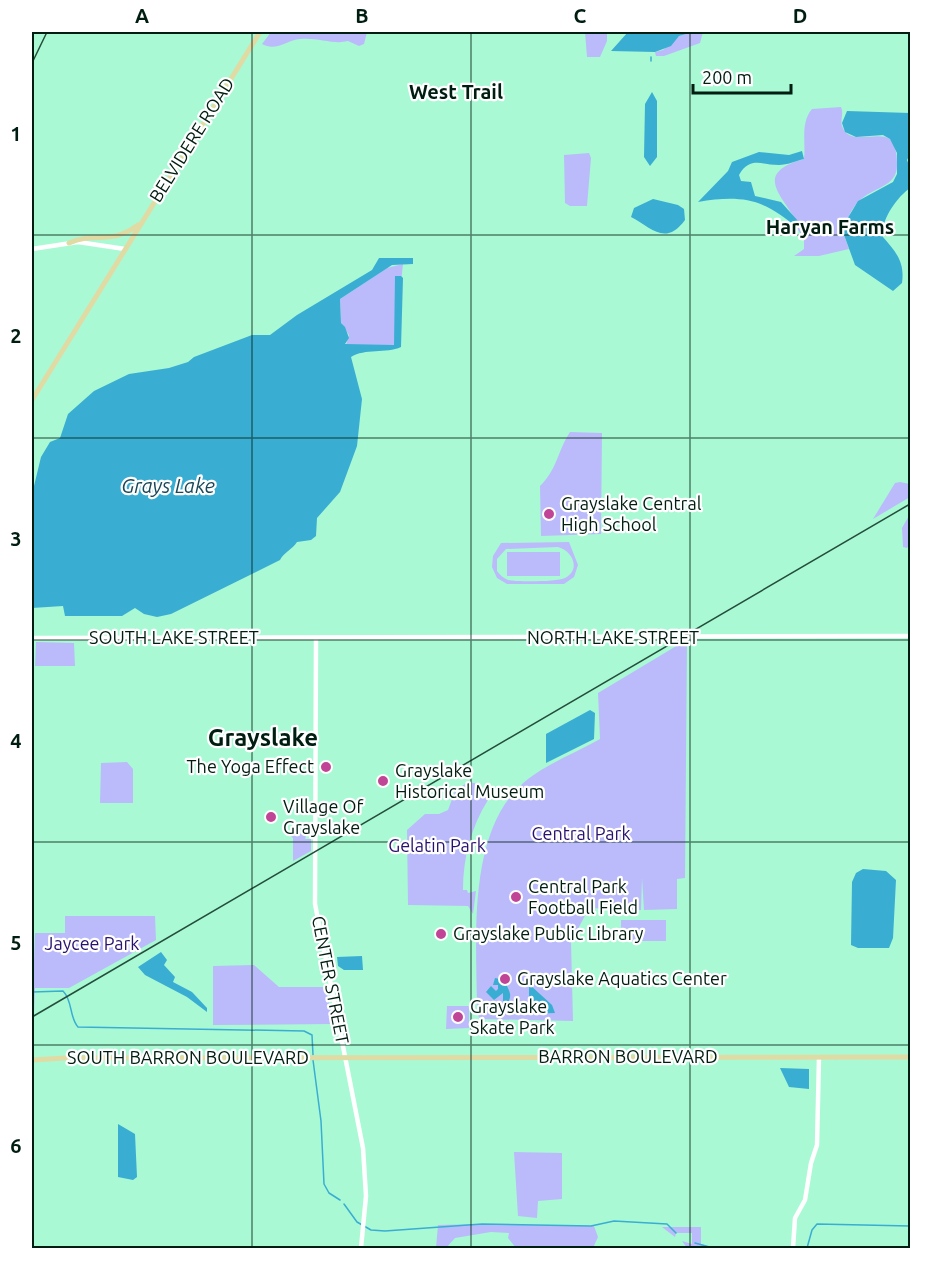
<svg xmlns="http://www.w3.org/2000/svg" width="942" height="1280" font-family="Ubuntu,sans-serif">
  <rect width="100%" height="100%" fill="#a9f9d4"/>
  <path fill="#bbbbfb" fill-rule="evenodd" d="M271,32H367L364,44L359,46L348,41C334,45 317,37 300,39C287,40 276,52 262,44Z
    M585,32H607V41L600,57H587Z
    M693,32H703L700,43L664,56H656L655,52L663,50L679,36Z
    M841,107C844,114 840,120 842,126C849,147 877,130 890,139C895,146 897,153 897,162C899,188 873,186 858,202C850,210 847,222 843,232L849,249L819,256H794L804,249V239L797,228L799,226C785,197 750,174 804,159C806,143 800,123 812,109Z
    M589,153L591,158L587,206H570L565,203L564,155Z
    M403,264L394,345H346L349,335L341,323L340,299L387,268Z
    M570,432L602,433L601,534L541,536L540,486C557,470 558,450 570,432Z
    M900,482L910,484V497L873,519L895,483Z
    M910,514V544L907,548L903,547L902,528Z
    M569,542L578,565L574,577L564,584H507L497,578L492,567L493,556L501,543ZM558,547C573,551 581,570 565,578C557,582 517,582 508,580C503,578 500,575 497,571V559L506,549Z
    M507,552H560V576H507Z
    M36,642L74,643L75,666H35Z
    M683,642L687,643L685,878L677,879V909L644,910L642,878L641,910L589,908L571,942L573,1021L480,1019L477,1013C477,941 465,828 528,779C549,763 577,752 600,739L598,693Z
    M127,762L133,769V803H100L101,763Z
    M468,782L479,784L488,800C471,827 463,858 463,890H467L468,893L476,891L473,914L468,906L408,905L407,830L425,814H439L448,810L455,791Z
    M294,833L307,834L305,839H311V851L293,861V838L289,835Z
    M65,916H155L156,940L69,988H35L34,1013L32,1015L35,933H65Z
    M621,920H666V941H621Z
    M254,965L279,987H326L333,1024L213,1025V966Z
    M447,1006H469V1028L446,1029Z
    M514,1152L562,1153V1199L538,1201L537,1218L518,1216Z
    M482,1224L594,1226L598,1237L593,1248H516L508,1238L509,1233L491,1232L455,1238L446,1248H436L438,1225Z
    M662,1227H701V1244L714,1248H687L682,1241L692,1244V1233H676L675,1237Z"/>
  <path fill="#3aadd3" d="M628,32H693L679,36L671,46L655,52L611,51Z
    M652,92L657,101V157L650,166L644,157L645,104Z
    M847,111L910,113V154L907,160L910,168V188C897,197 880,221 883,237C896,252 905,262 902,283L893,291L855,265L843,232L846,221L858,201L893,182L897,174V153L890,139L883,135L856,137L845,132L842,123Z
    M802,151L804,159C796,161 787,165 779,165C762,165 750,156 739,175L741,181L751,182L755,196L781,202L799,222L797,228C764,198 740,195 698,202L728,171L732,162L759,152L789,155Z
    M653,199L678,205L684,209L685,220C665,247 651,227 631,217L634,208Z
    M379,258H413V264L392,265L340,299L341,323L345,327L349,338L345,344L394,345L395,276H401L403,278L401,347C386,354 365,348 351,357L362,399L357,446L340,492L317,518L316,536L311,540L297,542C292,550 284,552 280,560L171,614L157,617L144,614L135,608L122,616H65L63,606L32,608V488L34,486L41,457L50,442L60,438L68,414L94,391L129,374L169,368L188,362L194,357L252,335H270L297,315L372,270Z
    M590,710L595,713L594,739L546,763V734Z
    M863,869L886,871L896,880L893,938L889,948H858L851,945L852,882L856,873Z
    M161,952L167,960L164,965L175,977L173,982L192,992L207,1008V1012L187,997L145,975L138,967Z
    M362,956L363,970H344L338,966L337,957Z
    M495,978L505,980C507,990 515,994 506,1005L503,1001V993L494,1000L486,992L491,986L496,991L498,989V985H493Z
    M529,984L552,1005L555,1013L524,1014L529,999Z
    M780,1068L809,1069V1089L789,1087Z
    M118,1124L135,1134L137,1177L133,1180L118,1177Z"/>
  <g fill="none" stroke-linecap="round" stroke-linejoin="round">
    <path stroke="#3aadd3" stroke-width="1.5" d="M651,57V61
      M32,992L63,991C73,1001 69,1017 78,1027L304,1031L312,1035L313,1055
      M313,1060L321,1121L324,1184L329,1193L340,1200
      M344,1204L357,1222L371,1230L385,1231L482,1224L591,1226L614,1221L667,1224L676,1233
      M695,1243L713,1248
      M807,1248L812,1230L817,1224L910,1226"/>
    <path stroke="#fff" stroke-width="4.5" d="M32,249L78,242L125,249
      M32,638L910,636
      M316,638L315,904L363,1148L366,1196L361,1248
      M793,1248L795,1218L805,1200L811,1163L817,1145L819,1057"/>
    <path stroke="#e0dba5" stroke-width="5" d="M69,243C96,231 110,246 138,225
      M32,400L260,32
      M32,1060L65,1058L910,1057"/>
    <path stroke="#254d3c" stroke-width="1.5" d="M32,63L47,32
      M32,1017L910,504"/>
  </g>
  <path fill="none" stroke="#001d11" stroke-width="1.5" stroke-opacity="0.55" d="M252,32V1248M471,32V1248M690,32V1248M32,235H910M32,438H910M32,640H910M32,842H910M32,1045H910"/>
  <g fill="#c04596" stroke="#fff" stroke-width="2">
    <circle cx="549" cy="514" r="6"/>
    <circle cx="326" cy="767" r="6"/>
    <circle cx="383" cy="781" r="6"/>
    <circle cx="271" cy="817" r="6"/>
    <circle cx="516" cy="897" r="6"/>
    <circle cx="441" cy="934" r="6"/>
    <circle cx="505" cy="979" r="6"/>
    <circle cx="458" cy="1017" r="6"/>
  </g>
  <g text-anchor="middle" stroke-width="4.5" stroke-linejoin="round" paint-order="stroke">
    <g font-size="18" fill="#001d11" stroke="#fff">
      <text transform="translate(192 140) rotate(-58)" y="6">BELVIDERE ROAD</text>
      <text x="174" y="644">SOUTH LAKE STREET</text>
      <text x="613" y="644">NORTH LAKE STREET</text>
      <text transform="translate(330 980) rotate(79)" y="6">CENTER STREET</text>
      <text x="628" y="1063">BARRON BOULEVARD</text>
      <text x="188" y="1064">SOUTH BARRON BOULEVARD</text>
    </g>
    <g font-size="18" fill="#001d11" stroke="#fff" text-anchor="start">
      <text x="561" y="510">Grayslake Central<tspan x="561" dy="21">High School</tspan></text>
      <text x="314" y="773" text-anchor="end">The Yoga Effect</text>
      <text x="395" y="777">Grayslake<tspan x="395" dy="21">Historical Museum</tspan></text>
      <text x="283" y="813">Village Of<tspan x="283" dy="21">Grayslake</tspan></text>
      <text x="528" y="893">Central Park<tspan x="528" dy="21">Football Field</tspan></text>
      <text x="453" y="940">Grayslake Public Library</text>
      <text x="517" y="985">Grayslake Aquatics Center</text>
      <text x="470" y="1013">Grayslake<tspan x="470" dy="21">Skate Park</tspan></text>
    </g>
    <g font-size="18" fill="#29126e" stroke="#fff">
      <text x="581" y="840">Central Park</text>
      <text x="437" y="852">Gelatin Park</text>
      <text x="92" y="950">Jaycee Park</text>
    </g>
    <g font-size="20" font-weight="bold" fill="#001d11" stroke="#fff">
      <text x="456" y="99">West Trail</text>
      <text x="830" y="234">Haryan Farms</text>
    </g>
    <g font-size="20" font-style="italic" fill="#194859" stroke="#fff">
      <text x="168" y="493">Grays Lake</text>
    </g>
    <g font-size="24" font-weight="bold" fill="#001d11" stroke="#fff">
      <text x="263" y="746">Grayslake</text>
    </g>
  </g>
  <rect width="942" height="1280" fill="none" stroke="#ffffff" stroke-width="66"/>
  <path d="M693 84v9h98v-9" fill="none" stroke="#001d11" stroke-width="3"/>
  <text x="702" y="84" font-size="18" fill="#001d11" stroke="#ffffff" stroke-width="4.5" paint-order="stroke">200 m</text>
  <rect x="33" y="33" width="876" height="1214" fill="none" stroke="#001d11" stroke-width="2"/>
  <g font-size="20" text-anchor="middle" font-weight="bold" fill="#001d11">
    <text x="142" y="23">A</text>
    <text x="362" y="23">B</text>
    <text x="580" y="23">C</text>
    <text x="800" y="23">D</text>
    <text x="16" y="141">1</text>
    <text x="16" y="343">2</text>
    <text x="16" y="546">3</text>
    <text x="16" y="748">4</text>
    <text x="16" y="950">5</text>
    <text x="16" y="1153">6</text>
  </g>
</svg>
